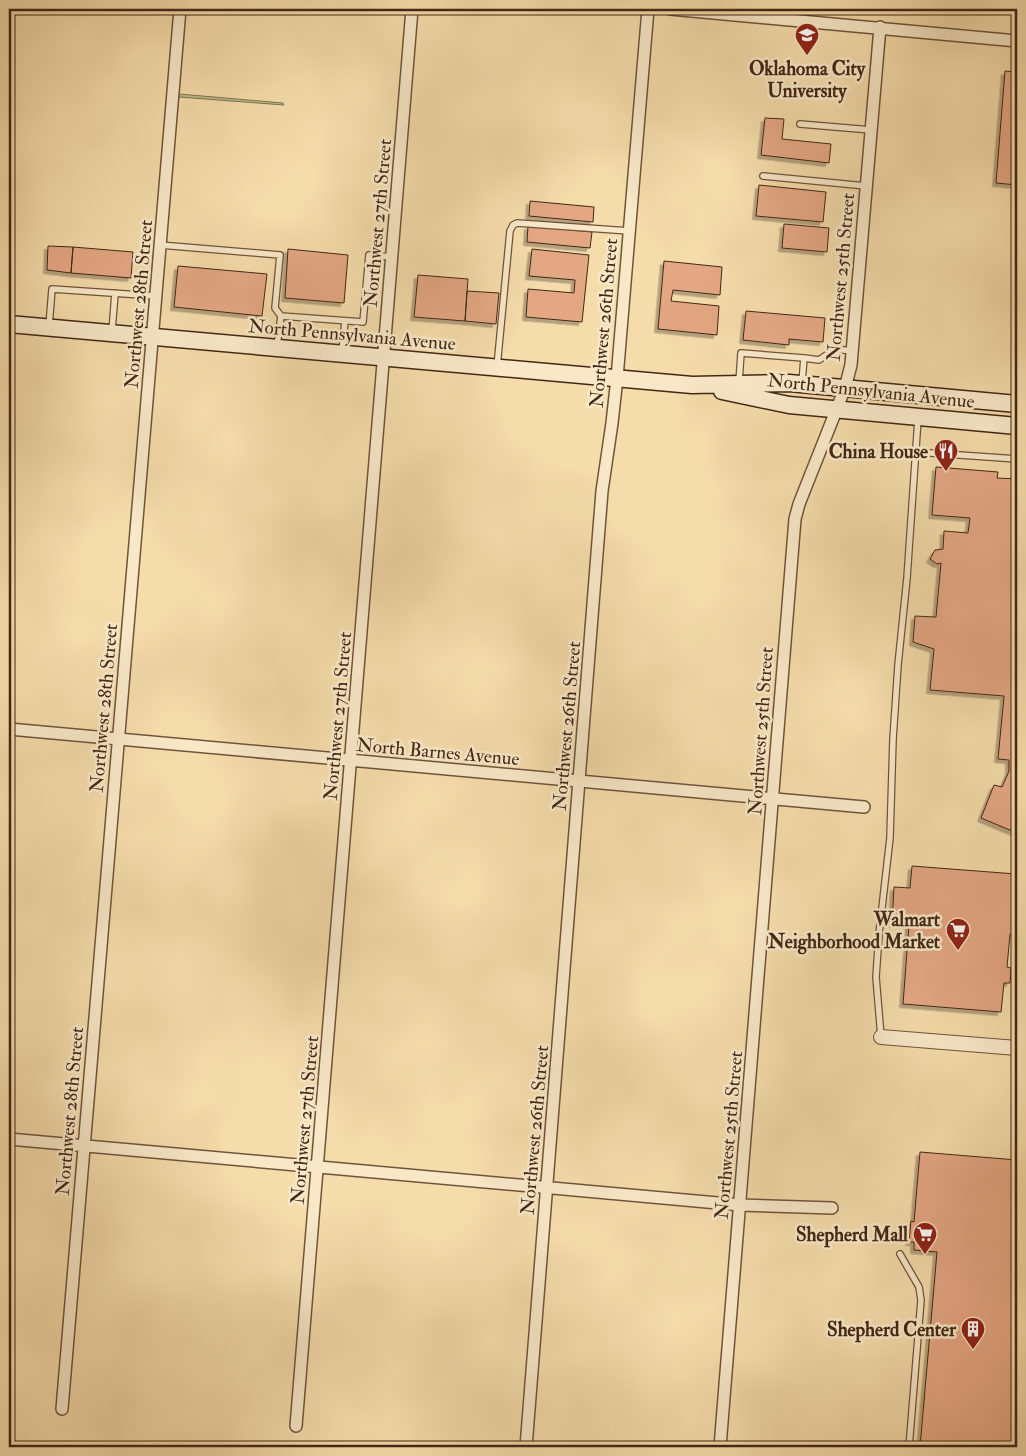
<svg xmlns="http://www.w3.org/2000/svg" width="1026" height="1456" font-family="'IM FELL Double Pica',serif">
  <defs>
    <filter id="shadow"><feDropShadow dx="-3.5" dy="3.5" stdDeviation="0" flood-color="#0004"/></filter>
  </defs>
  <rect width="100%" height="100%" fill="#f5dcab"/>
  <filter id="stains"><feTurbulence type="fractalNoise" baseFrequency=".004" numOctaves="4"/><feColorMatrix values="0 0 0 0 .2 0 0 0 0 .09 0 0 0 0 .02 0 0 0 .5 -.17"/></filter>
  <radialGradient id="worn" r=".72"><stop offset=".6" stop-color="#630" stop-opacity="0"/><stop offset="1" stop-color="#630" stop-opacity=".3"/></radialGradient>
  <path fill="#bac08a" stroke="#7e7450" d="M179,94L283,103L284,105L179,97Z"/>
  <path fill="#e4a784" stroke="#422715" filter="url(#shadow)" d="M1005,71L1017,72V185L996,183Z
    M765,118L784,119L782,139L831,144L829,163L761,155Z
    M759,185L826,192L823,222L756,216Z
    M530,201L594,207L593,222L529,216Z
    M784,224L829,228L827,252L782,248Z
    M528,226L592,232L590,248L527,242Z
    M48,246L73,247L71,273L47,270Z
    M73,247L133,252L131,278L71,273Z
    M288,249L348,255L344,303L285,298Z
    M532,249L589,255L582,322L526,317L528,289L574,293L575,280L529,276Z
    M664,261L722,267L720,295L673,290L671,301L719,306L717,335L658,329Z
    M178,266L267,274L262,316L174,307Z
    M418,275L468,279L465,321L414,317Z
    M467,291L499,293L496,324L465,321Z
    M746,311L825,318L823,342L789,339V345L743,340Z
    M936,467L998,472L997,478L1017,479V833L981,818L994,785L1002,787L1009,771V760L998,759L1004,696L930,690L934,649L913,642L915,616L936,617L941,563L937,564L930,559L935,550L943,549L944,531L968,533L970,518L932,515Z
    M912,866L1016,874L1015,889H1017V934H1010L1007,967L1011,968L1010,983H1004L1001,1012L903,1004L909,925L892,923L894,887L910,888Z
    M920,1152L1017,1160V1447H920L937,1252L914,1250V1242H909L911,1221L914,1222Z
    M9,1443L34,1445V1447H9Z"/>
  <g fill="none" stroke-linecap="round" stroke-linejoin="round">
    <defs>
      <path id="service" d="M800,124L871,130
        M763,176L866,186
        M160,245L280,255L275,308L281,316L277,346
        M281,316L363,322L369,255L392,257
        M49,326L52,289L156,296
        M112,331L115,293
        M342,351L345,321
        M804,358L819,360L835,349L852,351
        M497,367L510,231L513,225L517,223L629,231
        M739,382L741,353L804,358L802,382
        M916,452L1017,459
        M881,1037L876,977L879,934L890,838L893,739L898,665L907,578L918,419
        M900,1254L919,1287L921,1300L909,1447"/>
      <path id="minor" d="M670,9L1017,41
        M9,729L864,807
        M9,1139L740,1205L832,1208
        M62,1409L180,9
        M296,1426L412,9
        M526,1447L602,491L612,423L617,378L648,9
        M720,1447L795,519L799,504L845,388L851,365L880,27"/>
      <path id="tertiary" d="M881,1037L1017,1048"/>
      <path id="secondary" d="M9,324L692,385L789,383L1017,404
        M722,391L789,405L1017,426"/>
    </defs>
    <use href="#service" stroke="#6f543a" stroke-width="8"/>
    <use href="#minor" stroke="#6f543a" stroke-width="14"/>
    <use href="#tertiary" stroke="#6f543a" stroke-width="16"/>
    <use href="#secondary" stroke="#422715" stroke-width="19"/>
    <use href="#service" stroke="#f8e8c8" stroke-width="5.5"/>
    <use href="#minor" stroke="#f8e8c8" stroke-width="11"/>
    <use href="#tertiary" stroke="#f8e8c8" stroke-width="14"/>
    <use href="#secondary" stroke="#f8e8c8" stroke-width="16"/>
  </g>
  <defs>
    <symbol id="university-pin" viewBox="-11 -11 22 30"><path d="M0 17L-7.5 6A9.5 9.5 0 1 1 7.5 6Z" fill="#8f2418" stroke="#f8e8c8"/><path d="M0-5L7-2L0 1L-7-2ZM-4 1L0 2.5L4 1V4Q0 6-4 4Z" fill="#fff"/></symbol>
    <symbol id="restaurant-pin" viewBox="-11 -11 22 30"><path d="M0 17L-7.5 6A9.5 9.5 0 1 1 7.5 6Z" fill="#8f2418" stroke="#f8e8c8"/><path d="M-5-6h1v4h1v-4h1v4h1v-4h1v5L-1.5 .5V6h-2V.5L-5-1ZM5-6V6H3V1.5H1.5Q1.5-4 5-6Z" fill="#fff"/></symbol>
    <symbol id="supermarket-pin" viewBox="-11 -11 22 30"><path d="M0 17L-7.5 6A9.5 9.5 0 1 1 7.5 6Z" fill="#8f2418" stroke="#f8e8c8"/><path d="M-6-5.5h2.5l.6 2H6L4.5 2H-2.5L-4.4-4H-6ZM-1.5 3.2a1.3 1.3 0 1 0 .1 0ZM3 3.2a1.3 1.3 0 1 0 .1 0Z" fill="#fff"/></symbol>
    <symbol id="building-pin" viewBox="-11 -11 22 30"><path d="M0 17L-7.5 6A9.5 9.5 0 1 1 7.5 6Z" fill="#8f2418" stroke="#f8e8c8"/><path d="M-4-6H4V6H1V3H-1V6H-4ZM-2.5-4.3h1.7v1.8h-1.7ZM.8-4.3h1.7v1.8H.8ZM-2.5-1h1.7V.8h-1.7ZM.8-1h1.7V.8H.8Z" fill="#fff"/></symbol>
  </defs>
  <g fill-rule="evenodd">
    <use href="#university-pin" x="793" y="21" width="28" height="38"/>
    <use href="#restaurant-pin" x="932" y="437" width="28" height="38"/>
    <use href="#supermarket-pin" x="944" y="916" width="28" height="38"/>
    <use href="#supermarket-pin" x="911" y="1220" width="28" height="38"/>
    <use href="#building-pin" x="959" y="1315" width="28" height="38"/>
  </g>
  <g text-anchor="middle" stroke-width="5" stroke-linejoin="round" paint-order="stroke">
    <g font-size="19" font-weight="bold" fill="#422715" stroke="#f8e8c8" text-anchor="end">
      <text x="807" y="75" text-anchor="middle">Oklahoma City<tspan x="807" dy="22">University</tspan></text>
      <text x="928" y="458">China House</text>
      <text x="940" y="926">Walmart<tspan x="940" dy="22">Neighborhood Market</tspan></text>
      <text x="908" y="1241">Shepherd Mall</text>
      <text x="956" y="1336">Shepherd Center</text>
    </g>
    <g font-size="19" fill="#422715" stroke="#f8e8c8">
      <text transform="translate(377 223) rotate(-85)" y="7">Northwest 27th Street</text>
      <text transform="translate(840 277) rotate(-85)" y="7">Northwest 25th Street</text>
      <text transform="translate(138 304) rotate(-85)" y="7">Northwest 28th Street</text>
      <text transform="translate(603 323) rotate(-85)" y="7">Northwest 26th Street</text>
      <text transform="translate(352 334) rotate(5)" y="7">North Pennsylvania Avenue</text>
      <text transform="translate(871 390) rotate(6)" y="7">North Pennsylvania Avenue</text>
      <text transform="translate(103 708) rotate(-85)" y="7">Northwest 28th Street</text>
      <text transform="translate(337 716) rotate(-85)" y="7">Northwest 27th Street</text>
      <text transform="translate(566 726) rotate(-85)" y="7">Northwest 26th Street</text>
      <text transform="translate(760 731) rotate(-86)" y="7">Northwest 25th Street</text>
      <text transform="translate(438 751) rotate(5)" y="7">North Barnes Avenue</text>
      <text transform="translate(69 1111) rotate(-85)" y="7">Northwest 28th Street</text>
      <text transform="translate(304 1120) rotate(-85)" y="7">Northwest 27th Street</text>
      <text transform="translate(534 1130) rotate(-85)" y="7">Northwest 26th Street</text>
      <text transform="translate(728 1135) rotate(-85)" y="7">Northwest 25th Street</text>
    </g>
  </g>
  <rect width="1026" height="1456" fill="none" stroke="#f5dcab" stroke-width="30"/>
  <rect x="10" y="10" width="1006" height="1436" fill="none" stroke="#422715" stroke-width="2.5"/>
  <rect x="15" y="15" width="996" height="1426" fill="none" stroke="#422715"/>
  <rect width="100%" height="100%" filter="url(#stains)"/>
  <rect width="100%" height="100%" fill="url(#worn)"/>
</svg>
